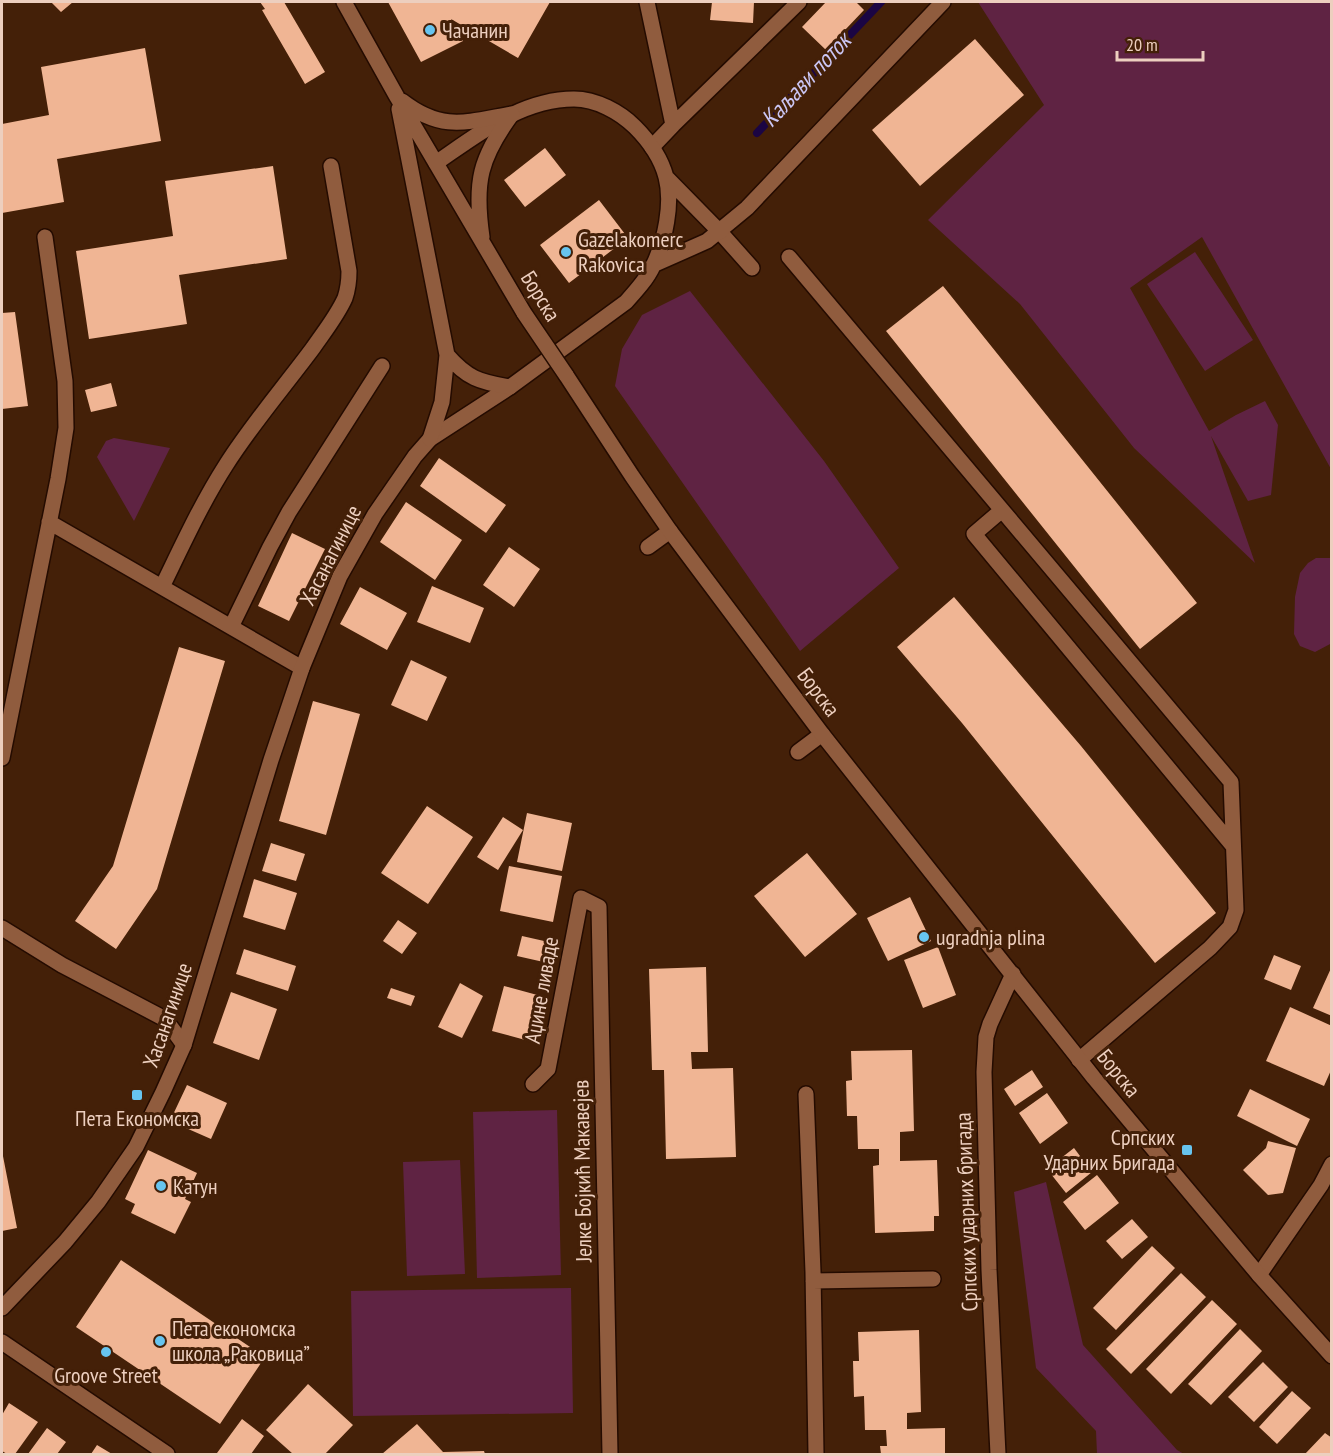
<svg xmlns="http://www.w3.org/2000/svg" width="1333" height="1456" font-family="'PT Sans Narrow',sans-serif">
  <rect width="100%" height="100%" fill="#442008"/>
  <path fill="#5f2343" d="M978,2H1331V469L1202,237L1130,288L1209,431L1236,415L1265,401L1278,425L1271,495L1248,501L1211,436L1255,563L1134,448L1020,304L928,220L1044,105Z
    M1195,252L1253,340L1205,371L1147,284Z
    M690,291L824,461L899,568L800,651L615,386L622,349L642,315Z
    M114,438L170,448L134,521L97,457L106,441Z
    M1316,558H1331L1332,643L1315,652L1300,646L1294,634L1295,597L1300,573L1308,563Z
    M557,1110L561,1275L477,1278L473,1112Z
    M460,1160L465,1274L407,1276L403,1162Z
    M1046,1182L1083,1345L1177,1450L1184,1454H1097L1096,1431L1036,1368L1014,1192Z
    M571,1288L573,1413L353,1416L351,1291Z"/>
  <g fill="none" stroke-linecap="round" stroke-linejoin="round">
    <path stroke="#1b0543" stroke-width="8" d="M757,133L881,2"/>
  </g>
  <path fill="#f0b594" d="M51,2H73L61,12Z
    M260,2H284L325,72L305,84L262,10L265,9Z
    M388,2H550L518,58L451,19L463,41L421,62Z
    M712,2H754L753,23L710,20Z
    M826,2H856L864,10L826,50L802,27Z
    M975,39L1024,95L920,186L872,130Z
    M145,48L161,141L57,159L64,202L2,213V124L49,115L41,67Z
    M545,148L566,175L525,207L504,180Z
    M273,166L287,259L179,275L187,324L89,339L76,251L173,236L165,181Z
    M599,200L628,238L569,283L540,245Z
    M943,286L1197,603L1140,649L886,331Z
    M15,312L28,406L2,409V313Z
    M111,383L117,406L91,412L85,390Z
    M439,458L506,505L486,533L420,486Z
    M406,502L462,540L435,580L380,542Z
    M292,533L325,549L289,621L258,606Z
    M509,547L540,569L514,607L483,585Z
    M432,586L484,608L470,643L417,622Z
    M360,587L407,613L387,650L340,624Z
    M954,597L1081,746L1216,913L1155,963L962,723L897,647Z
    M179,647L225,661L157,889L116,949L75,921L113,866Z
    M411,660L447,677L427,721L391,705Z
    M313,701L360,714L326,835L279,821Z
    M427,806L473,837L428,904L381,873Z
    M527,813L572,823L562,871L517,862Z
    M503,817L523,830L498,870L477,857Z
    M271,843L305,854L296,881L262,871Z
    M807,853L857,914L805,957L754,896Z
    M509,866L562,876L553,922L500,911Z
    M254,879L297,893L285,930L243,917Z
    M910,897L931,941L888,961L867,918Z
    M398,920L417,933L402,954L383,941Z
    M522,936L553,943L548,963L517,956Z
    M938,947L956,995L923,1008L904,960Z
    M244,949L296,966L288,991L236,974Z
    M1274,955L1301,966L1291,990L1264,979Z
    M1332,966V1016L1313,1008Z
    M706,967L708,1052H691L692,1069L733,1068L736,1157L666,1159L664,1070H652L649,969Z
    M460,983L483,996L462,1038L438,1027Z
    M504,986L541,996L529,1041L492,1031Z
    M391,988L415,996L411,1006L387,998Z
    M231,992L277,1009L259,1060L213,1043Z
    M1290,1007L1332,1026V1068L1324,1086L1266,1061Z
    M912,1050L914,1131L900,1132V1161L937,1160L939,1216H934V1231L875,1233L873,1166L879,1165V1149H858L857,1116H847L846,1081L852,1080L851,1051Z
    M1032,1070L1043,1087L1015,1106L1004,1089Z
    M187,1085L227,1103L211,1139L170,1121Z
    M1250,1089L1310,1119L1297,1146L1237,1116Z
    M1047,1093L1068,1123L1040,1144L1019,1113Z
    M1268,1141L1296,1148L1283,1193L1268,1195L1243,1170L1266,1148Z
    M1074,1148L1092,1172L1066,1193L1047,1169Z
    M148,1150L197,1173L185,1199L191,1202L175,1234L131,1213L135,1204L125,1199Z
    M2,1151L17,1228L2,1231Z
    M1097,1175L1119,1203L1085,1230L1063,1202Z
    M1132,1219L1148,1237L1122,1259L1106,1241Z
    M1152,1246L1175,1268L1116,1330L1093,1308Z
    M121,1260L265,1357L220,1424L76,1327Z
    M1181,1273L1206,1297L1131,1374L1106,1349Z
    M1212,1300L1237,1324L1171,1394L1146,1369Z
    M1240,1329L1262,1351L1211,1405L1188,1384Z
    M919,1330L921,1412L907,1413V1429L945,1428V1454H881L880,1446H887L886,1430H865L864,1396L854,1397L853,1361H859L858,1332Z
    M1263,1362L1288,1387L1254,1422L1228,1397Z
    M308,1384L353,1425L325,1454H293L266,1430Z
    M1292,1391L1311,1408L1277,1444L1259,1427Z
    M9,1403L38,1422L15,1454H7L2,1451V1415Z
    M242,1419L264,1436L251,1454H220L217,1453Z
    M417,1424L443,1452L484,1451L485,1454H382Z
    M47,1428L66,1442L57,1454H28Z
    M1325,1433L1332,1438V1454H1305Z
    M97,1445L112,1454H91Z"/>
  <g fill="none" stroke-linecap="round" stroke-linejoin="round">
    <defs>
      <path id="lane" d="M647,2L673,125L652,147
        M673,125L799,2
        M720,232L752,268
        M789,257L1231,782L1236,910L1230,927L1210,948L1079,1060
        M1002,510L974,534L1233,846
        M49,522L302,668
        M648,547L670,531
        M162,587C182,546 201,504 226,465C252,424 284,387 313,348C324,332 337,316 345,298C348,289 349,280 349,271L331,166
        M231,627L270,547L289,512L382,366
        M798,752L822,734
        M2,758L58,479L66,428L65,381L45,237
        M2,928L62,965L165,1019L184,1045
        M806,1094L813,1272L816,1454
        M813,1281L933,1279"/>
      <path id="street" d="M666,177L720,232
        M653,265L707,241L747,208L943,2
        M533,1084L548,1069L581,898L599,907L610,1454
        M1259,1275L1321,1185L1332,1164
        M2,1308L65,1242L98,1202L136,1147L163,1092L184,1045L271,760L302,668L340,576L375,514L415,456L430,439L510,387L626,302C636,291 647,279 653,266C665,241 673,203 666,177C661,158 648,140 635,127C620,112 596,99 574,99C521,99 477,135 436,163
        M2,1342L167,1454"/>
      <path id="secondary" d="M344,2L397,97L524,313
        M402,101C442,132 466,122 512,114
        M399,109L447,355L442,402L430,439
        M482,237C474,182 480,158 512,114
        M447,355C467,378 479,382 510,387
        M566,375L632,476L670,531L822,734L1094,1078L1259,1275L1332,1356
        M998,1454L989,1270L984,1072L986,1037L990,1024L1013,974"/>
    </defs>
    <use href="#lane" stroke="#240b00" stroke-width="18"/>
    <use href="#street" stroke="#240b00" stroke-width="18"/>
    <use href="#secondary" stroke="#240b00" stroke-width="18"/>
    <use href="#lane" stroke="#905c3e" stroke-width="15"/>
    <use href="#street" stroke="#905c3e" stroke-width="15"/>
    <use href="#secondary" stroke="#905c3e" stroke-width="15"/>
    <defs>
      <path id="secondary-bridge" d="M524,313L566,375"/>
    </defs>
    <use href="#secondary-bridge" stroke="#240b00" stroke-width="18" stroke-linecap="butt"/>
    <use href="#secondary-bridge" stroke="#905c3e" stroke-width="15"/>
  </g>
  <g fill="#67c4ef" stroke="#442008" stroke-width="2">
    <circle cx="430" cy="30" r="6"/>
    <circle cx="566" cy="252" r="6"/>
    <circle cx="924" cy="937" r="6"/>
    <rect x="131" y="1089" width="12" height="12" rx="3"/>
    <rect x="1181" y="1144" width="12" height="12" rx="3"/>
    <circle cx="161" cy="1186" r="6"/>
    <circle cx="160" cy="1341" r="6"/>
    <circle cx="106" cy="1352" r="6"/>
  </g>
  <g text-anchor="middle" stroke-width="6" stroke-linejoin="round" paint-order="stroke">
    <g font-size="22" fill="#edcfbf" stroke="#442008" text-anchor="start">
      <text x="442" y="38">Чачанин</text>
      <text x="578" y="247">Gazelakomerc<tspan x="578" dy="25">Rakovica</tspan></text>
      <text x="936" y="945">ugradnja plina</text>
      <text x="137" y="1126" text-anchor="middle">Пета Економска</text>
      <text x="1175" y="1145" text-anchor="end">Српских<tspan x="1175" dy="25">Ударних Бригада</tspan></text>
      <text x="173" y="1194">Катун</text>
      <text x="172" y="1336">Пета економска<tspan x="172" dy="25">школа „Раковица”</tspan></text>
      <text x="106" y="1383" text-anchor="middle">Groove Street</text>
    </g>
    <g font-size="22" fill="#edcfbf" stroke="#442008">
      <text transform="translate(541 296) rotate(58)" y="8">Борска</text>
      <text transform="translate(330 555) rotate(-63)" y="8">Хасанагинице</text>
      <text transform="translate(819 692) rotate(53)" y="8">Борска</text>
      <text transform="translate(541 990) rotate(-80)" y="8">Аџине ливаде</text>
      <text transform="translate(167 1015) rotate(-71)" y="8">Хасанагинице</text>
      <text transform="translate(1119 1073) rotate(51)" y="8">Борска</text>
      <text transform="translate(582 1171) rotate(-91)" y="8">Јелке Бојкић Макавејев</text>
      <text transform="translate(966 1212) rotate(-92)" y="8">Српских ударних бригада</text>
    </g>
    <g font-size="24" font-style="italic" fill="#cbc6f4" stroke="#442008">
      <text transform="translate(806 80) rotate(-47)" y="8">Каљави поток</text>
    </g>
  </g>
  <rect width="1333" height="1456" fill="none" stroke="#edcfbf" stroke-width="6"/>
  <path d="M1117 51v9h86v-9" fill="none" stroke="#edcfbf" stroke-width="3"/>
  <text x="1126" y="51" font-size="18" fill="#edcfbf" stroke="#442008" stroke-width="4.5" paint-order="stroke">20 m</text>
</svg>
